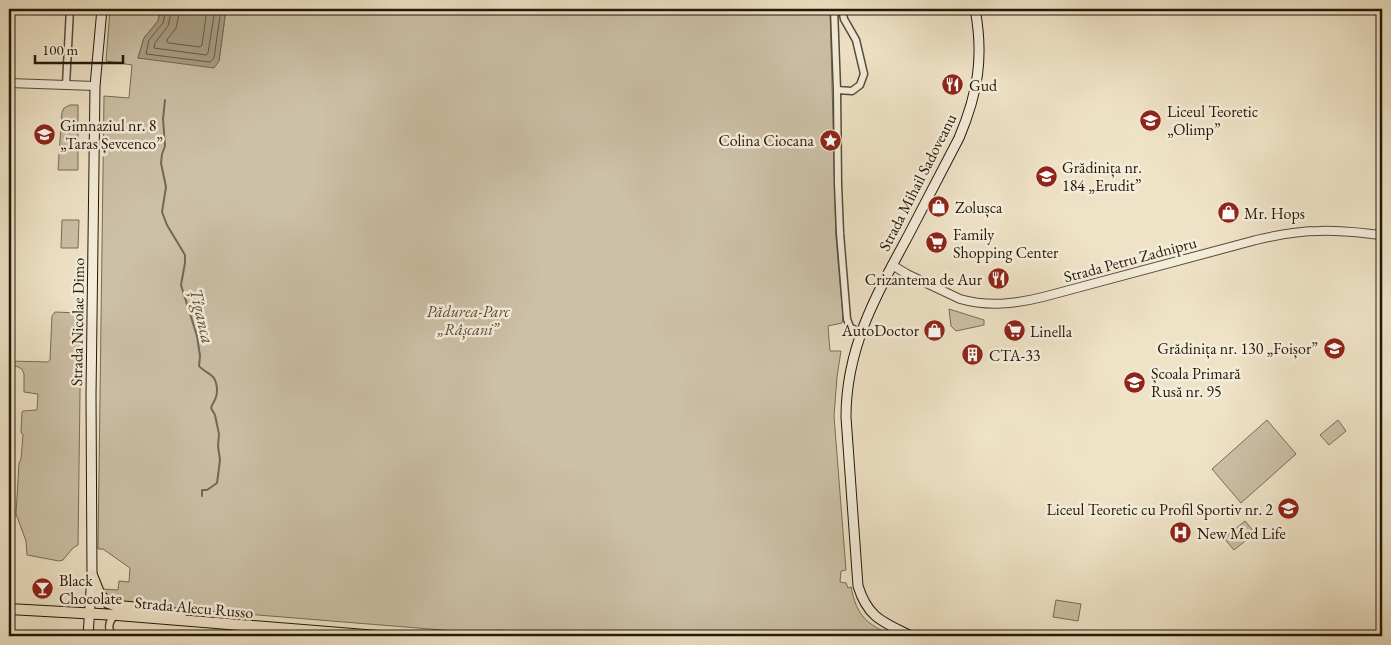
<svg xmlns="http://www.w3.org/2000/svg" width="1391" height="645" font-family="'EB Garamond',serif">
  <rect width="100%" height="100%" fill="#efe3c7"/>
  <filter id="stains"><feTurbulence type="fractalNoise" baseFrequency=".004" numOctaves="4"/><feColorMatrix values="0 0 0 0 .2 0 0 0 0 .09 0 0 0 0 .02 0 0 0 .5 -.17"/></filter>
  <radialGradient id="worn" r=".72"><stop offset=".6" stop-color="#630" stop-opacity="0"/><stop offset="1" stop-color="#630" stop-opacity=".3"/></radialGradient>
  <path fill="#ccc0a7" stroke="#786c58" d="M110,9H161L158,21L144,38L138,58L219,61L226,9H830L836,237L843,317L842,323L828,326L830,351H841L837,377L834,416L846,570L841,571L840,582L846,583L848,588L851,587C857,617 867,624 893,636H574L500,630L479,633L184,609L159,605L113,601L103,592V589L118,590L119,581L129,582L130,568L103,549H98L104,96L129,98L132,65L106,61Z
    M70,105H78V170H58L62,112L64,108Z
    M62,220H79L78,248H61Z
    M949,309L984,320V325L956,331L951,326Z
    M55,312L79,313L81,317L78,545L73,548L63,560L59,561L27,555L26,541L16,514L19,463L21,459L23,435L21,432L22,412L23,411L37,410L38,394L24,392V374L22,369L16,366H9V361L48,362L50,360L52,316Z
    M1267,420L1296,454L1241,503L1212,469Z
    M1338,420L1346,431L1329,445L1320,435Z
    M1245,521L1255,533L1234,550L1224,538Z
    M1056,600L1081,604L1078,621L1053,617Z"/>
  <path fill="#aa9e86" stroke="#746854" d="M161,9H226L219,61L214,68L138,58L144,38L158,21Z"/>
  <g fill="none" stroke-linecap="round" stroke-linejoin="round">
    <path stroke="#665b48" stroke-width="1" d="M166,9L163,23L149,40L146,54L210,62L214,58L221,9
      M172,9L168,26L155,43L154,48L206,55L208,53L215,9
      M180,9L176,28L167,40V42L169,43L200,47L202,45L207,9"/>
    <path stroke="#746854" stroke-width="2" d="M165,100L163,119L165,146L162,154L161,163L166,187L162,212L167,225L185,255V263L181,285L197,336L200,356L199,366C203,371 208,372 212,376C217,380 218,391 216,397C215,401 212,404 211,408L215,415L219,434L218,446L220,460L217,483L207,490H202V496"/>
    <defs>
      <path id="minor" d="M834,9L837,90L838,184L840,233L847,319L850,327L860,333
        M66,85L70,9
        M837,90L852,91L860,85L864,74L856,40L844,19L842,9
        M88,634L133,636
        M112,636C107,627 109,620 116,615"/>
      <path id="tertiary" d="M9,83L95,86
        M892,265L907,274L960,299C988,307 1015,304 1043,297L1256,240C1277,235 1298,231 1319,231C1340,230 1361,233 1382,235"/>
      <path id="secondary" d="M88,636L92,575L91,396L95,86L102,9
        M911,636C883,622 868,618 858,586L846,417C846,348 876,295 908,236C925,204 942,171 959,138C978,93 984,57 975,9"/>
      <path id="primary" d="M92,575L100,595L108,603L118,606L163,610L181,617
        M9,609L117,615L378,636"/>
    </defs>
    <use href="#minor" stroke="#564b38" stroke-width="9"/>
    <use href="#tertiary" stroke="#564b38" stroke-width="10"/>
    <use href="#secondary" stroke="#231809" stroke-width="11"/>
    <use href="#primary" stroke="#231809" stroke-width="12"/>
    <use href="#minor" stroke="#f5eddb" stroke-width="6"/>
    <use href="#tertiary" stroke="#f5eddb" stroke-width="8"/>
    <use href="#secondary" stroke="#f5eddb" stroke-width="9"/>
    <use href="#primary" stroke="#efe3c7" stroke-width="10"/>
  </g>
  <defs>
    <symbol id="restaurant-disc" viewBox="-11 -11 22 22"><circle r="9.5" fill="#8f2418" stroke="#f5eddb"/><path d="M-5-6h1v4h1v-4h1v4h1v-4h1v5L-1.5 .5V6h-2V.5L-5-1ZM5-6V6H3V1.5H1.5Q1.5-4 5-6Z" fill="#fff"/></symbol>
    <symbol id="school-disc" viewBox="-11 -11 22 22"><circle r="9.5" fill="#8f2418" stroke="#f5eddb"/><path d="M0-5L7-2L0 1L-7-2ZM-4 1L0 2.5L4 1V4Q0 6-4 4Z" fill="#fff"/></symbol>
    <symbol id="sight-disc" viewBox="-11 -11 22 22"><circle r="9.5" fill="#8f2418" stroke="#f5eddb"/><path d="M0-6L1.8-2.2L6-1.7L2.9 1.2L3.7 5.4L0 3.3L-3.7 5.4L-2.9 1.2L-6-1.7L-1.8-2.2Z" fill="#fff"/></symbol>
    <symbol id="shop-disc" viewBox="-11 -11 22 22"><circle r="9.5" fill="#8f2418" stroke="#f5eddb"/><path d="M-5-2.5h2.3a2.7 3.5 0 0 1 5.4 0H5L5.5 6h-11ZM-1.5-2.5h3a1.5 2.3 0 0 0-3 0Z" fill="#fff"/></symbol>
    <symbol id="supermarket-disc" viewBox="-11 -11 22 22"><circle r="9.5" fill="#8f2418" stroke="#f5eddb"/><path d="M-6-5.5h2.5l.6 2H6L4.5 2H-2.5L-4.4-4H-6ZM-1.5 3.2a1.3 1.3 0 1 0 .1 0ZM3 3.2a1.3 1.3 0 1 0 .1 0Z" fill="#fff"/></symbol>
    <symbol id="building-disc" viewBox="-11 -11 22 22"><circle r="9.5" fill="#8f2418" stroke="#f5eddb"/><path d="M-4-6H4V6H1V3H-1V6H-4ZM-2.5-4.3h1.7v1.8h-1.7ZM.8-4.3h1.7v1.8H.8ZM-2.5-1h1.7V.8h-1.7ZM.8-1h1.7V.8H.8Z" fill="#fff"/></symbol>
    <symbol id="hospital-disc" viewBox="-11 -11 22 22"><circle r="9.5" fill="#8f2418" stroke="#f5eddb"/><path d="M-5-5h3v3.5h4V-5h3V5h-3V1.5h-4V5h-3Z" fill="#fff"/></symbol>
    <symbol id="bar-disc" viewBox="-11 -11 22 22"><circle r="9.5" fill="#8f2418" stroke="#f5eddb"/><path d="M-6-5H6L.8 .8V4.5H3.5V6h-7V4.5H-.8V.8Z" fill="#fff"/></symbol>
  </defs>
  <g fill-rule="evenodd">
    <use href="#restaurant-disc" x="940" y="72" width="25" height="25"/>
    <use href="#school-disc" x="1138" y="108" width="25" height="25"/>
    <use href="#school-disc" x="32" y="122" width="25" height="25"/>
    <use href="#sight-disc" x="818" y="128" width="25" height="25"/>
    <use href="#school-disc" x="1034" y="164" width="25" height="25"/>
    <use href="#shop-disc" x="926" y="194" width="25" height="25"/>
    <use href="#shop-disc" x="1216" y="200" width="25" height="25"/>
    <use href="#supermarket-disc" x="924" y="230" width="25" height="25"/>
    <use href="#restaurant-disc" x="986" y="266" width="25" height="25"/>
    <use href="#shop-disc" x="922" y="318" width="25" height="25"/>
    <use href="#supermarket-disc" x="1002" y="318" width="25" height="25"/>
    <use href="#school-disc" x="1322" y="336" width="25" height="25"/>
    <use href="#building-disc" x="960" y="342" width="25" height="25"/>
    <use href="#school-disc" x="1122" y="370" width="25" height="25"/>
    <use href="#school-disc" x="1276" y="496" width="25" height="25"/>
    <use href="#hospital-disc" x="1168" y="520" width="25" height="25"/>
    <use href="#bar-disc" x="30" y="576" width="25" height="25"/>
  </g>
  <g text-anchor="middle" stroke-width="5" stroke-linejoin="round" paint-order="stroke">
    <g font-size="16" fill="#231809" stroke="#f5eddb" text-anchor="start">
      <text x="969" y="91">Gud</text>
      <text x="1167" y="117">Liceul Teoretic<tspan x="1167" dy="18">„Olimp”</tspan></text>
      <text x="60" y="131">Gimnaziul nr. 8<tspan x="60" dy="18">„Taras Șevcenco”</tspan></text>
      <text x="814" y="146" text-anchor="end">Colina Ciocana</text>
      <text x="1062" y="173">Grădinița nr.<tspan x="1062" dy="18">184 „Erudit”</tspan></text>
      <text x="955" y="213">Zolușca</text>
      <text x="1244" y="219">Mr. Hops</text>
      <text x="953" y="240">Family<tspan x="953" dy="18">Shopping Center</tspan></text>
      <text x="982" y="285" text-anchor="end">Crizantema de Aur</text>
      <text x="919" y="336" text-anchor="end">AutoDoctor</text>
      <text x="1030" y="337">Linella</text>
      <text x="1318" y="354" text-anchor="end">Grădinița nr. 130 „Foișor”</text>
      <text x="989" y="361">CTA-33</text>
      <text x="1151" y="379">Școala Primară<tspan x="1151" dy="18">Rusă nr. 95</tspan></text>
      <text x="1273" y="515" text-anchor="end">Liceul Teoretic cu Profil Sportiv nr. 2</text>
      <text x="1197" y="539">New Med Life</text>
      <text x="59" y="586">Black<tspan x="59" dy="18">Chocolate</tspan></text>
    </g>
    <g font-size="16" fill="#231809" stroke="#f5eddb">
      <text transform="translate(917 182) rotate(-63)" y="6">Strada Mihail Sadoveanu</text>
      <text transform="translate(1130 259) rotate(-15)" y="6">Strada Petru Zadnipru</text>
      <text transform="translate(77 322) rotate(-89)" y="6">Strada Nicolae Dimo</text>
      <text transform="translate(194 607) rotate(5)" y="6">Strada Alecu Russo</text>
    </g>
    <g font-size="16" font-style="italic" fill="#564a38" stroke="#f5eddb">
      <text x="468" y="317">Pădurea-Parc<tspan x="468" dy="18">„Râșcani”</tspan></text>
    </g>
    <g font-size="18" font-style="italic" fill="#594e3b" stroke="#f5eddb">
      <text transform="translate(202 316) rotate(77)" y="6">Țîganca</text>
    </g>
  </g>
  <rect width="1391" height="645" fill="none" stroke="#efe3c7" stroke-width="30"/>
  <rect x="10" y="10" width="1371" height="625" fill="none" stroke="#231809" stroke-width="2.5"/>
  <rect x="15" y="15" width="1361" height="615" fill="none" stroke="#231809"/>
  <path d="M35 55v8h88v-8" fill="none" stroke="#231809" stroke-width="2.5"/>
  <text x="42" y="55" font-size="15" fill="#231809" stroke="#f5eddb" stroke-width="4" paint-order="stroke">100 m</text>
  <rect width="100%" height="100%" filter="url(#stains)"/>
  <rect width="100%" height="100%" fill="url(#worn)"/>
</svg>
